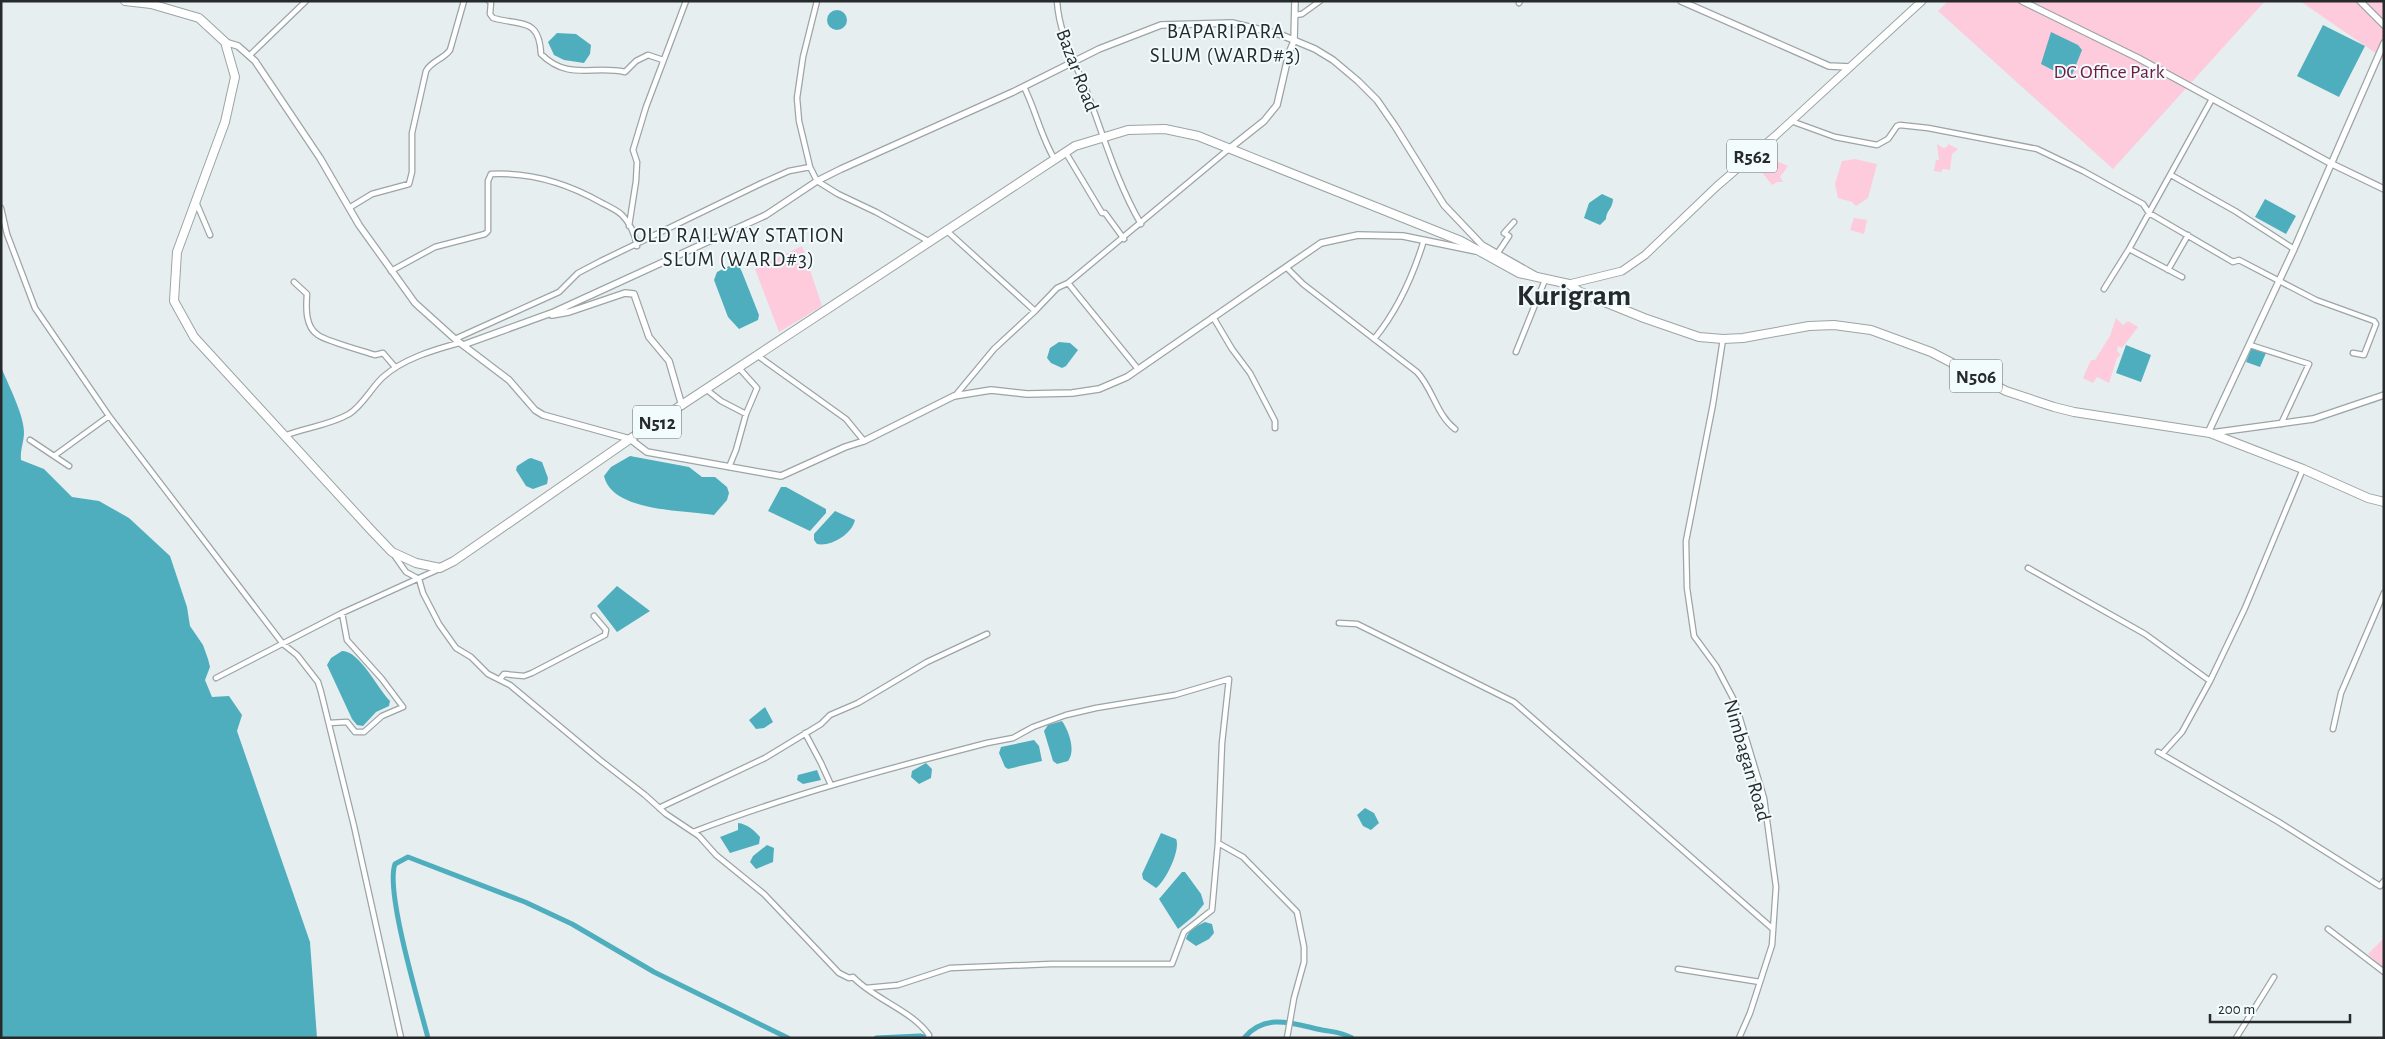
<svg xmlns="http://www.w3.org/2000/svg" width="2385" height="1039" font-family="'Alegreya Sans',sans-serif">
  <rect width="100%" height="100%" fill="#e6eef0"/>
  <path fill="#fdcbdc" d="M1948,1H2265L2113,169L1938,11Z
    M2300,1H2384V59Z
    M1937,144L1943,148L1947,147L1948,144L1958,149L1952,154L1950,170L1943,169L1941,172L1934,171L1936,160H1939Z
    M1769,158L1788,166L1780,177L1783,182H1777L1772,185L1757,166Z
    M1855,159L1877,164L1868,198L1856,206L1852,202L1838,198L1835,184L1842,161Z
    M1854,218L1867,220L1864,234L1850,230Z
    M802,246L822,306L779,332L755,269Z
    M2116,318L2123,325L2128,321L2138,327L2122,348L2118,346L2117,351L2121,355L2117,358L2109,383L2097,377L2093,383L2083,378L2091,360H2095L2110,336Z
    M2384,938V968L2368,954Z"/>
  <path fill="#4eaebe" d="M827 20a10 10 0 1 1 20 0a10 10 0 1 1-20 0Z
    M2323,25L2365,46L2339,97L2297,76Z
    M2051,32L2078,45L2082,50L2072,75L2064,76L2041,64Z
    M557,33L576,34L591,45L590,54L584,63L564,60L554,55L548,42Z
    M1602,194L1613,199C1613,208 1606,211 1606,219L1600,225L1584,218L1589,203Z
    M2265,199L2296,216L2286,234L2255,217Z
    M733,264L739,266L742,272L759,315L758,320L739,329L728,317L714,280L717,272Z
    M1059,342L1070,343L1078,350L1066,366L1062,368L1051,363L1047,358L1050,348Z
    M2126,345L2151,355L2141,382L2116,373Z
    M2252,347L2266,353L2260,367L2246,362Z
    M1,367C8,384 24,415 24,432C24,442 20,450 21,460L44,469L72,497L99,501L129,518L170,556L187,607L190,626L203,645L208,659L210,667L205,680L212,697L229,696L242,715L237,731L310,942L317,1038H1Z
    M630,456L689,467L702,477H715L727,487L729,493L727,500L714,515C684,510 612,512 604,476L611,467Z
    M528,459L531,458L542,462L548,478L547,484L533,489L526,486L516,470L517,466Z
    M781,487H786L826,509V513L810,531L768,511Z
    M835,511L855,520C852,534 831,547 817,544L814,540V534Z
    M617,586L650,611L617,632L597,606Z
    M342,651C359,650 378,689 390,701L389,706L376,712L363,726L357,725L352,719L327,665L331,658Z
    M765,707L773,722L764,728L756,729L749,720Z
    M1062,721C1069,731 1076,751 1068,761L1057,764L1053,761L1044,731L1048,725Z
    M1034,740L1039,746L1042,761L1008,769L1005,767L999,753L1001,747Z
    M926,763L932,769L931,778L919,784L911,777L912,771Z
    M817,770L821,780L803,784L797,780L798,775Z
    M1365,808L1374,813L1379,823L1371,830L1363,826L1357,815Z
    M738,823C747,824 754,830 760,837L759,844L730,853L720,837L738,830Z
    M1161,833L1176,839C1181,849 1166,881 1156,888L1143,879L1142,874Z
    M767,845L774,848L773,862L756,869L750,862L753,856Z
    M1182,872H1185L1201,894L1204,904L1195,915L1178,929L1159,899Z
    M1205,922L1212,924L1214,933L1209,939L1196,946L1186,939C1188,930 1197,926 1205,922Z"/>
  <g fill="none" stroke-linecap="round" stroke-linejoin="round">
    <path stroke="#4eaebe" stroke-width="5" d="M428,1038C419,1003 385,891 395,864L408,857L525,902L572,924L654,972L788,1038
      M876,1038L920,1036L927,1038
      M1244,1038C1266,1012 1294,1024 1322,1030C1333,1032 1342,1032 1352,1038"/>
    <defs>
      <path id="minor" d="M489,1L491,2L490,14L493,18C521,26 539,17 541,54C568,81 593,65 625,72L636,61L648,55L663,60
        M817,1L803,57L797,98L799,121L810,167L817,181L838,194L876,212L930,242
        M1057,1C1059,34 1075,62 1087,92C1104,137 1117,183 1141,224
        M1519,3L1520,1
        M1295,15L1302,14L1320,1
        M249,56L306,1
        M1024,87C1036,111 1041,137 1055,160
        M1791,121L1835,137L1877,145L1888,139L1897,126L1900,125L1928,128L2037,149L2083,171L2143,204L2149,213L2233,262L2239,260L2316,300L2374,321L2376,324L2364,355L2353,353
        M1066,153L1102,213H1105L1124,239
        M2171,175L2235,211L2294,249
        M196,202L210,235
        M1,208L7,234L35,308L109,416L283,644L297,655L318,682L321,692L354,826L401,1038
        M349,208L372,194L409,184L412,172V133L426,71C431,61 444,59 450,50L464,1
        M629,226L636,181L637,162L633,150L646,107L686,1
        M947,231L1035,311L994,349L955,396
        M1497,254L1509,236L1504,233L1514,222
        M1287,268L1303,284L1417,372C1433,389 1436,414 1455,429
        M2168,270L2188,235
        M391,271L435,247L485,234L488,231V181L491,174C532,172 567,183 602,203C608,206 617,210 622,215C630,223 635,235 637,246
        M2182,277L2129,249L2212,99
        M294,282L307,294C306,307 305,327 318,335C326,341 363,351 375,355L383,353L395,367
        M2104,289L2129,249
        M1035,311L1057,288L1068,283
        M1213,317L1232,349L1250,373L1275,421V428
        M455,339L559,292L578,273L601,261L762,183L789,171L810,167
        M1374,339C1398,310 1413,276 1424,240
        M1723,339L1713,404L1686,541L1687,588L1694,636L1716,666L1735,702L1764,798L1776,887L1772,945L1750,1013L1739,1038
        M2250,345L2309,364L2281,424
        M1516,352L1545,280
        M758,356L846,419L864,441
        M1138,369L1068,283L1230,148
        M707,390L721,401L746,414L757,388L739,368
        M284,436C306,427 328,426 349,414C363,405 371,388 383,377C403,359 433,350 459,343
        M30,440L69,466
        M54,456L109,416
        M729,467L736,450L746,414
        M394,555L406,572L419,579
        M2028,568L2145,634L2210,681L2245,608L2303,469
        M419,579L423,593L439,624L456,648L471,657L488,674L510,685L600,760L645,795L666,814L699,836L716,855L764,894L839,973L849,978L853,977C875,1000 910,1009 929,1035L928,1038
        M1339,623L1357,624L1514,702L1773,929
        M216,678L342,613L439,569
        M500,679L504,674L524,676L532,673L605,635L606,630L594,616
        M329,723L347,722L355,732H364L382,716L403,707L382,679L347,640L342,613
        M2333,729L2341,693L2384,593
        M805,733L821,763L831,785
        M2158,752L2277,821L2380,886L2384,881
        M2162,754L2182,732L2210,681
        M659,808L765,758L821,724L830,715L858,703L927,662L987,634
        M693,832C789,795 887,769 987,743L1013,738L1033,727L1066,715L1096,708L1175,695L1229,679L1222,743L1218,843L1243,857L1297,912L1304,947V962L1294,998L1287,1038
        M2328,929L2384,972
        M1678,969L1760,982
        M866,988L898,985L950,968L1051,964H1172L1184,932L1212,910L1218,843
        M2236,1038L2274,977"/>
      <path id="tertiary" d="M1681,1L1829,66L1850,67
        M2022,1L2138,58L2332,164L2384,189
        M2360,1L2384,25
        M225,42L238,46L255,61L320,158L359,225L415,303L455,339L509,380L535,410L543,415L630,439L647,452L781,476L845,447L864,441L954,396L991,390L1027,394L1072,393L1099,389L1127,377L1321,243L1358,235L1403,236L1476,251
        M1230,148L1264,121L1277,105L1289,53L1294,41L1295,1
        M552,315L569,312L625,293L634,294L649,337L669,361L682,406
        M463,345L554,312L766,215L817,181L841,169L1013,92L1099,49L1161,25L1232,23L1279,34L1315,49L1333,60L1358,81L1377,100L1395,126L1444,205L1482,245L1535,275
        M2208,433L2294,249L2384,43
        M2211,433L2313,419L2384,395"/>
      <path id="primary" d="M1569,284L1622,271L1645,255L1716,187L1775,136L1922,1"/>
      <path id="trunk" d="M125,1L151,4L199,18L225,42L235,77L225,122L177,252L174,301L194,337L371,530L392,552L416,563L440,568L454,561L630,439L1075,146L1128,130L1165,129L1198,136L1461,241L1519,273L1569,284L1580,292L1644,318L1699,337L1723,339L1743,338L1809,326L1834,325L1871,330L1931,352L2006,391L2054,407L2074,412L2210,433L2303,469L2368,498L2384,502"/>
    </defs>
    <use href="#minor" stroke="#9ca4a5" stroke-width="7"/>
    <use href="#tertiary" stroke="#9ca4a5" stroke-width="8"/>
    <use href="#primary" stroke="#9ca4a5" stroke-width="9"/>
    <use href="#trunk" stroke="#9ca4a5" stroke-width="10"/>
    <use href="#minor" stroke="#fff" stroke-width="4.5"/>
    <use href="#tertiary" stroke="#fff" stroke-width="5.5"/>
    <use href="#primary" stroke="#fff" stroke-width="7"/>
    <use href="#trunk" stroke="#fff" stroke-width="8"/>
  </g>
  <g text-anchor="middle" stroke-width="4" stroke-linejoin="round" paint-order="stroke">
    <g fill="#f3fcfd" stroke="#64696a" stroke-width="1">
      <rect x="1727" y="139.5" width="50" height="33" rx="4"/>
      <rect x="1950" y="359.5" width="52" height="33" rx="4"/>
      <rect x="633" y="405.5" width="48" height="33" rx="4"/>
    </g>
    <g font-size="19" font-weight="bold" fill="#272a2b">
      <text x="1752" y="163">R562</text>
      <text x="1976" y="383">N506</text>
      <text x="657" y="429">N512</text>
    </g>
    <g font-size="20" fill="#272a2b" stroke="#f3fcfd">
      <text transform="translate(1078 70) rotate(69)" y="7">Bazar Road</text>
      <text transform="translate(1748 760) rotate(74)" y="7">Nimbagan Road</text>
    </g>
    <g font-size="20" fill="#6e1b43" stroke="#f3fcfd">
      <text x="2109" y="78">DC Office Park</text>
    </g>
    <g font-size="21" letter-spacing="1" fill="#272a2b" stroke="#f3fcfd">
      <text x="1226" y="38">BAPARIPARA<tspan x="1226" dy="24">SLUM (WARD#3)</tspan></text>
      <text x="739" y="242">OLD RAILWAY STATION<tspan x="739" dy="24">SLUM (WARD#3)</tspan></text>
    </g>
    <g font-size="30" font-weight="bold" fill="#272a2b" stroke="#f3fcfd">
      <text x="1574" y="305">Kurigram</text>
    </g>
  </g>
  <rect width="2385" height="1039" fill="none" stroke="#272a2b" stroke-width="5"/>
  <path d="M2210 1014v8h140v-8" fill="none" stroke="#272a2b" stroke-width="2.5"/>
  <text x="2218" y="1014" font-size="15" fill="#272a2b" stroke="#f3fcfd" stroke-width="4" paint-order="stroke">200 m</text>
</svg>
